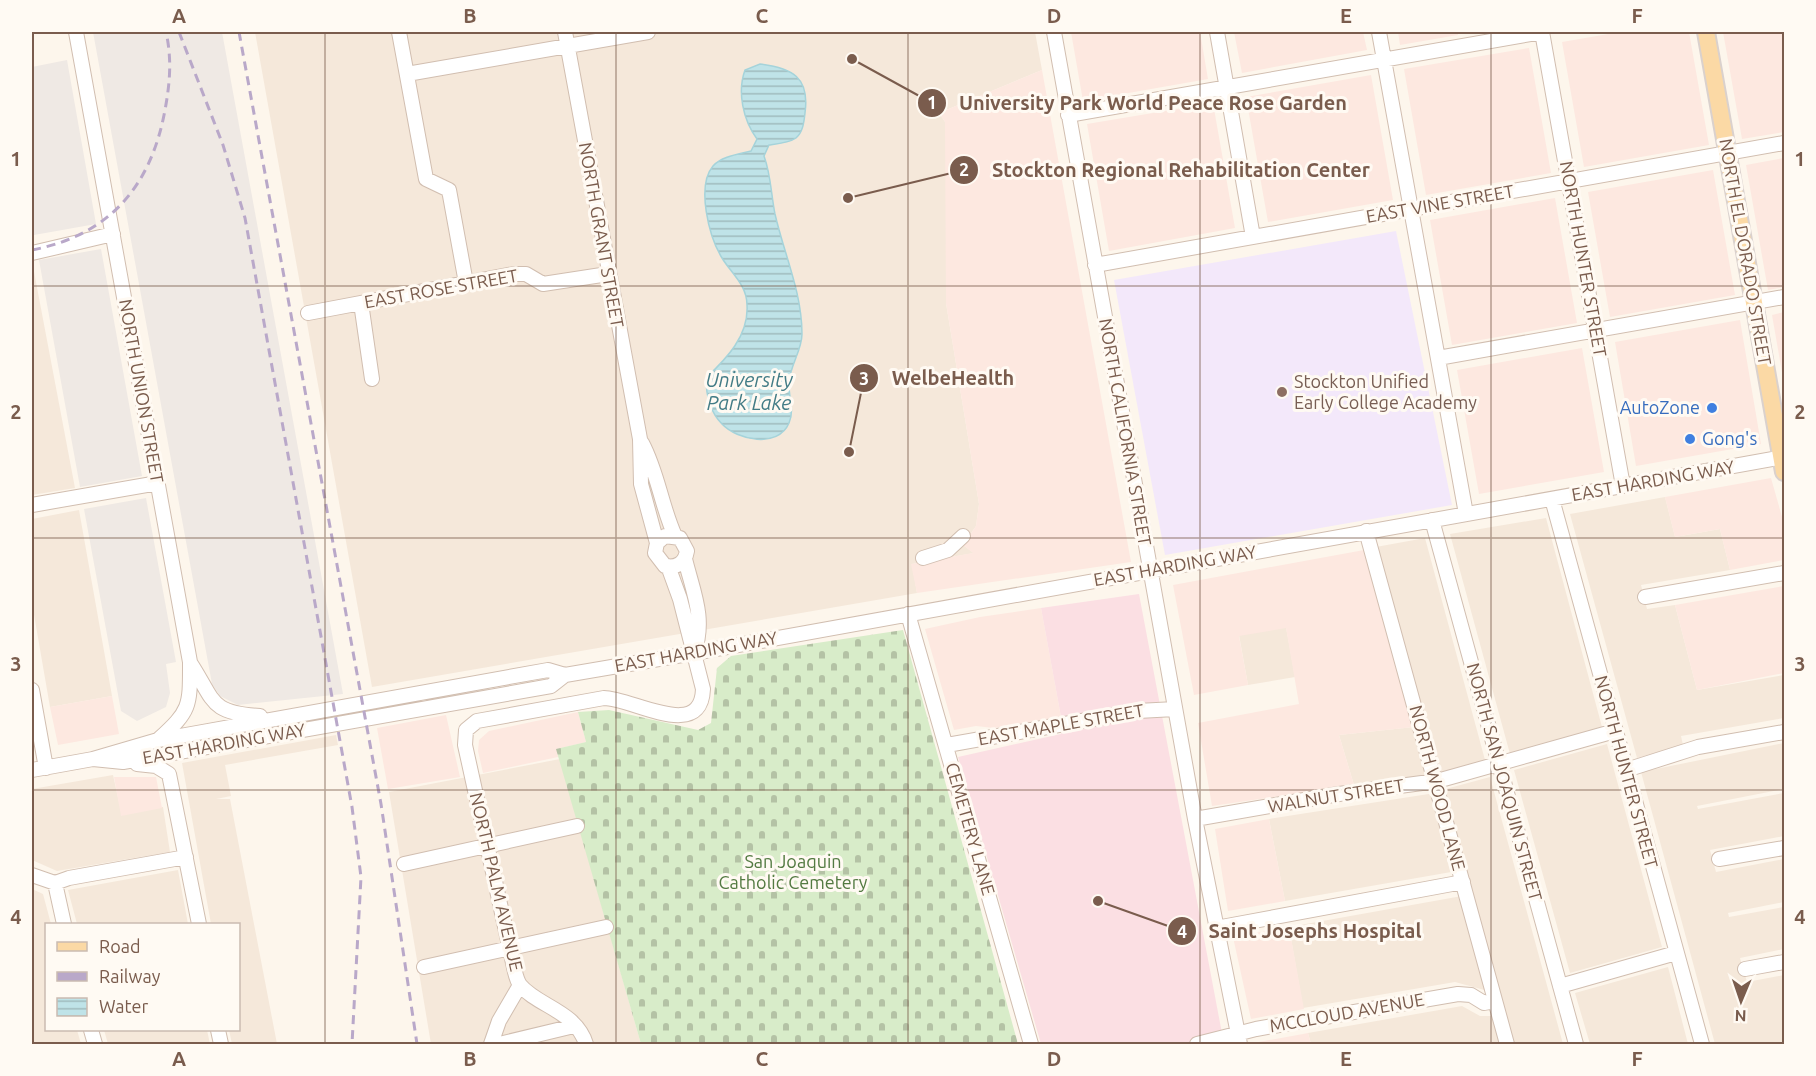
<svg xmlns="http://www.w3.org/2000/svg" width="1816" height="1076" font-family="Ubuntu,sans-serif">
  <defs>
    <pattern id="cemetery-stones" width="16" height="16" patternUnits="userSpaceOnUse" patternTransform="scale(1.5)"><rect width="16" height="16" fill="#d8ecc9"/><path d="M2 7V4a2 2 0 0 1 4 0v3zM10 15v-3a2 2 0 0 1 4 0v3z" fill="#b4c2a5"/></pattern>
    <pattern id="water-rules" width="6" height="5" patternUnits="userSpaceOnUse" patternTransform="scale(1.5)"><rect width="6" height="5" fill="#bfe3e8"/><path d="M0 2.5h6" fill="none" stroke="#a0bbbe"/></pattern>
  </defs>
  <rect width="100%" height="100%" fill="#fdf6ec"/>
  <path fill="#f5e8da" d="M255,32H1035L1042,70L939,113L945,122L949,160L946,303L979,504L976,526L963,545L974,553L912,564L917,593L372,687Z
    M32,261L75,488L32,495Z
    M1665,497L1675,537L1720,529L1730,570L1641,585L1647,609L1675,605L1697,690L1784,675V718L1681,736L1683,745L1637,758L1570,514Z
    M79,510L112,696L50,707L32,603V519Z
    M1546,518L1602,727L1510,754L1450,534Z
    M1425,538L1485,760L1438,773L1376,547Z
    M1286,627L1295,677L1248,685L1239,635Z
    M1414,727L1428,775L1354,785L1339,735Z
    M336,735L338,745L225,765L231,796L216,799H230L277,1044H232L229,1030H238V924H211L182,763Z
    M1784,743V789L1697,806L1698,809L1784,793V836L1710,850L1716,872L1784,859V902L1728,913L1729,917L1784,907V949L1740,958L1747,982L1784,975V1044H1715L1641,772Z
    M1607,744L1662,947L1570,973L1514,770Z
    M560,759L641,1044H431L389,792Z
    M113,775L121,811L163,807L170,852L57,871L32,860V789Z
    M1490,777L1563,1044H1512L1442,790Z
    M1435,793L1457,871L1285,901L1269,819Z
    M178,870L188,924H77L68,890Z
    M32,889L43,894L51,924H46V1030H77L81,1044H32Z
    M1462,896L1488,991L1455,982L1303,1008L1289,927Z
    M1668,967L1688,1044H1590L1575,993Z
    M1462,1006L1480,1016H1495L1503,1044H1311L1308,1033Z
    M104,1030H207L210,1044H108Z"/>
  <path fill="#fde8e0" d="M1071,32H1200L1208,79L1083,101Z
    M1234,32H1363L1367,50L1242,73Z
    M1398,32H1458V35L1400,45Z
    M1620,32H1689L1709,145L1584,167L1562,42Z
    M1723,32H1784V132L1742,139Z
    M1529,48L1551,173L1426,195L1404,69Z
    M1042,70L1131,562L917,593L911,564L973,553L963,545L976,526L979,504L946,303L945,122L939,113Z
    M1371,75L1393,200L1268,222L1246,97Z
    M1213,103L1235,228L1109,251L1087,124Z
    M1784,158V287L1768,290L1746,165Z
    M1713,170L1735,295L1610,317L1588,192Z
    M1555,198L1577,323L1452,345L1430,220Z
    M1784,312V384L1772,315Z
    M1740,320L1761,444L1636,466L1615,342Z
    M1582,348L1604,472L1479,494L1457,370Z
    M1771,478L1784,524V560L1730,570L1720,529L1675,537L1665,497Z
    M1364,550L1414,727L1339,735L1354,785L1212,806L1198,723L1299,704L1286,628L1239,636L1248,685L1194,695L1173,585Z
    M1784,586V673L1697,690L1675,605Z
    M1041,608L1061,717L994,728L976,726L954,730L925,629L980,617Z
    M112,696L119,734L58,745L50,707Z
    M578,712L586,742L557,749L558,757L483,773L478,751L479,740L489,731Z
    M446,715L460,777L388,789L377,728Z
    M114,777H156L162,808L121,816Z
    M1269,819L1285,901L1228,911L1215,829Z
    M1289,927L1304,1009L1251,1019L1233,937Z
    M1308,1033L1311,1044L1253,1043L1303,1034Z"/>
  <path fill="#efe9e4" d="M93,32H222L343,694L238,705L220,696L212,684Z
    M67,60L96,224L34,235L32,218V67Z
    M101,249L142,476L80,487L39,260Z
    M146,498L176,662L166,664L170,693L166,707L137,721L121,711L84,509Z"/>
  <path fill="#f3e8fa" d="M1396,231L1452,505L1165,555L1114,280Z"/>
  <path fill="#fbdfe3" d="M1139,594L1224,1044H1041L958,757L1061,734V717L1041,608Z"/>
  <path fill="url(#cemetery-stones)" d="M903,630L1018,1044H641L556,749L586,742L578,712L609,710L698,730L711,723L717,668L731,656Z"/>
  <path fill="url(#water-rules)" stroke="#a5d3da" stroke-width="1.5" d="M760,64C792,68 810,77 805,113C804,122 803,132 796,138C789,143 777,144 769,145L764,156C771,175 771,194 775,214C784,254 802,292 802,334C802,350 790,366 789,382C788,396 795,410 789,423C778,449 737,440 722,424C710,412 706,395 706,378C726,359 749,336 747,305C747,285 731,273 722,258C709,237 696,186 713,166C722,156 740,154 751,151L757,139C743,120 737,92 745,70Z"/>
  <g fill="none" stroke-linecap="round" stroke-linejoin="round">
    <defs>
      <path id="minor" d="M76,32L190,662C190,706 191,710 159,739
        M399,32L426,179L449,190L466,283
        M565,32L640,439L641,484L657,543L655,553L665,566C677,568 685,563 687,551L680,538L665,536L657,543
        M1054,32L1195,819L1240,1044
        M1217,32L1253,237
        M1379,32L1466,514
        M1542,32L1623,486
        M407,74L648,32
        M1068,115L1542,32
        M32,253L113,234
        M1095,265L1784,143
        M361,303L372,379
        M308,313L514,274H526L543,284L608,274
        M1438,358L1784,297
        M642,443C658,473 661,505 675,536
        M1552,499L1702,1044
        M32,505L158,483
        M1432,520L1576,1044
        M1366,531L1507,1044
        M923,558L948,550L963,536
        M685,559C693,592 706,618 694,653
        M1645,597L1784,573
        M908,614L1031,1044
        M191,664C215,701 209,713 260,716
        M32,690L46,768
        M947,745L1138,711L1175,709
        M93,759L158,740L548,670L565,675L694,653L1784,457
        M137,764L156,766L169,774L199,924
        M32,770L93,759L123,762L551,686L565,675
        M1626,770L1698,747L1784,732
        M1195,819L1339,794L1437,781L1615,731
        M1719,859L1784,848
        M404,864L577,826
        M32,875L55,883
        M55,883L69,878L186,857
        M55,883L64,924
        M1216,928L1463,882
        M424,967L606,927
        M1745,969L1784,962
        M1560,986L1676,953
        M91,1030L95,1044
        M218,1030L221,1044
        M491,1044L499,1021L520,985
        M499,1044L574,1026
        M586,1044C576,1011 537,1006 520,985C518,982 516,976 515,972L465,745L466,730L477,721L604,698C632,698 701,742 703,689L680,599L668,566
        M1197,1044L1256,1029L1458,994L1471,995L1484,1003L1495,1001"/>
      <path id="major" d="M1706,32L1784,472"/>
    </defs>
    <use href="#minor" stroke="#d1beb0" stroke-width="16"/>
    <use href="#major" stroke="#dad1cd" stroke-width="20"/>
    <use href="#minor" stroke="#fff" stroke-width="14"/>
    <use href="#major" stroke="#fbd9a5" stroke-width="16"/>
    <path stroke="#b9a8c9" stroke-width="3" stroke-dasharray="9 6" stroke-linecap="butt" d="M179,32L223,145L245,218L352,807L361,877L352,1044
      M239,32L381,804L417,1044
      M32,250C110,235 151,186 165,110C170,83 172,59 166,32"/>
  </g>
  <path fill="none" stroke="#7a5c4d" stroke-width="1.5" stroke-opacity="0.55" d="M325,32V1044M616,32V1044M908,32V1044M1200,32V1044M1491,32V1044M32,286H1784M32,538H1784M32,790H1784"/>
  <circle fill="#8d6e63" stroke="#fffaf3" stroke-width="2" cx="1282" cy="392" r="6"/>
  <g fill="#3f7fe0" stroke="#fffaf3" stroke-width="2">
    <circle cx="1712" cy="408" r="6"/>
    <circle cx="1690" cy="439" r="6"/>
  </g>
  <g text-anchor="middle" stroke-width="6" stroke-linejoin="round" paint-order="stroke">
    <g font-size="18" fill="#7a5c4d" stroke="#fffaf3">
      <text transform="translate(1440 204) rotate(-10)" y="6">EAST VINE STREET</text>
      <text transform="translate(601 235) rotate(80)" y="6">NORTH GRANT STREET</text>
      <text transform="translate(1745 252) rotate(80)" y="6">NORTH EL DORADO STREET</text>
      <text transform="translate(1583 259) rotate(80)" y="6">NORTH HUNTER STREET</text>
      <text transform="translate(441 289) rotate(-10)" y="6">EAST ROSE STREET</text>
      <text transform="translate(141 391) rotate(80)" y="6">NORTH UNION STREET</text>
      <text transform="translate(1125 432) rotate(80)" y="6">NORTH CALIFORNIA STREET</text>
      <text transform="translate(1653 481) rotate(-10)" y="6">EAST HARDING WAY</text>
      <text transform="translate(1175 566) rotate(-10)" y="6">EAST HARDING WAY</text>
      <text transform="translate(696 652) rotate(-10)" y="6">EAST HARDING WAY</text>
      <text transform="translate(1061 725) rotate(-10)" y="6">EAST MAPLE STREET</text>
      <text transform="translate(224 744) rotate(-10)" y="6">EAST HARDING WAY</text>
      <text transform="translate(1626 772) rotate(75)" y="6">NORTH HUNTER STREET</text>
      <text transform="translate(1504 782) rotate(75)" y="6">NORTH SAN JOAQUIN STREET</text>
      <text transform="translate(1437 788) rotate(75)" y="6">NORTH WOOD LANE</text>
      <text transform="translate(1336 796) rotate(-9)" y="6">WALNUT STREET</text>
      <text transform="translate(970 829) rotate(74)" y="6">CEMETERY LANE</text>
      <text transform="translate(496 882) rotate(77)" y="6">NORTH PALM AVENUE</text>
      <text transform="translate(1347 1013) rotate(-10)" y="6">MCCLOUD AVENUE</text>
    </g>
    <g font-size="18" fill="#785e54" stroke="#fffaf3" text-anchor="start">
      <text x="1294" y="388">Stockton Unified<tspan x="1294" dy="21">Early College Academy</tspan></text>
    </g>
    <g font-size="18" fill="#366cbe" stroke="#fffaf3" text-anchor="end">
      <text x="1700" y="414">AutoZone</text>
      <text x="1702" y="445" text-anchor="start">Gong's</text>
    </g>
    <g font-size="18" fill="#537a41" stroke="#fffaf3">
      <text x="793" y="868">San Joaquin<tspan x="793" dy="21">Catholic Cemetery</tspan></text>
    </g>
    <g font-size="20" font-style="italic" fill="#437c86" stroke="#fffaf3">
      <text x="749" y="387">University<tspan x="749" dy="23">Park Lake</tspan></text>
    </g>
  </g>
  <path fill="none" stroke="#7a5c4d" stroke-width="2" d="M852 59L932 103M848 198L964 170M849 452L864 378M1098 901L1182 931"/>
  <g fill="#7a5c4d" stroke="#fffaf3" stroke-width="2">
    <circle cx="852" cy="59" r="6"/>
    <circle cx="848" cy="198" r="6"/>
    <circle cx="849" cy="452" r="6"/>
    <circle cx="1098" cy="901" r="6"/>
    <circle cx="932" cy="103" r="15"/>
    <circle cx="964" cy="170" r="15"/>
    <circle cx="864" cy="378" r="15"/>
    <circle cx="1182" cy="931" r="15"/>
  </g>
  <g font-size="18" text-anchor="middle" font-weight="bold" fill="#fff">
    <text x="932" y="109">1</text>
    <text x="964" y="176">2</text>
    <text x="864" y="385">3</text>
    <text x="1182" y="938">4</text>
  </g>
  <g font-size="20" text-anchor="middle" font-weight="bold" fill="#7a5c4d" stroke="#fffaf3" stroke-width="6" stroke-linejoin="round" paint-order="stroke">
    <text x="1153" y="110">University Park World Peace Rose Garden</text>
    <text x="1181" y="177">Stockton Regional Rehabilitation Center</text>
    <text x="953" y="385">WelbeHealth</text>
    <text x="1315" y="938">Saint Josephs Hospital</text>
  </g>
  <rect width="1816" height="1076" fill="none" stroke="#fffaf3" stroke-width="66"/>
  <rect x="45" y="923" width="195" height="108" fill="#fffaf3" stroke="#cabbb1" stroke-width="1.5"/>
  <rect x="57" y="942" width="30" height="9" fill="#fbd9a5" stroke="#cabbb1" stroke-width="1.5"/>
  <text x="99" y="953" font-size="18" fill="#7a5c4d">Road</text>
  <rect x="57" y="972" width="30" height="9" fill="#b9a8c9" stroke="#cabbb1" stroke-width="1.5"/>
  <text x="99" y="983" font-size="18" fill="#7a5c4d">Railway</text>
  <rect x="57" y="998" width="30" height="18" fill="url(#water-rules)" stroke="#cabbb1" stroke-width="1.5"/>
  <text x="99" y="1013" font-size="18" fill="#7a5c4d">Water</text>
  <g transform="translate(1741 1001) rotate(182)" stroke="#fffaf3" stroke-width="4.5" paint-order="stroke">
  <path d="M0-4.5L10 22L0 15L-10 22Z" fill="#7a5c4d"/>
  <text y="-9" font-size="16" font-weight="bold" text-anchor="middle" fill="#7a5c4d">N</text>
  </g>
  <rect x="33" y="33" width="1750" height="1010" fill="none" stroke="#7a5c4d" stroke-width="2"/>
  <g font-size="20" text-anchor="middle" font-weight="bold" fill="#7a5c4d">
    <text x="179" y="23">A</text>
    <text x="470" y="23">B</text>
    <text x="762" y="23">C</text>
    <text x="1054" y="23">D</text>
    <text x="1346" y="23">E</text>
    <text x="1637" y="23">F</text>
    <text x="16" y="166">1</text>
    <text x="1800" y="166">1</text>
    <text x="16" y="419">2</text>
    <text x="1800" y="419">2</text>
    <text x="16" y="671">3</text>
    <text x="1800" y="671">3</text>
    <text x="16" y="924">4</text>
    <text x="1800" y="924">4</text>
    <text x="179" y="1066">A</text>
    <text x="470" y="1066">B</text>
    <text x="762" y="1066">C</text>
    <text x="1054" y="1066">D</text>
    <text x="1346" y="1066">E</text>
    <text x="1637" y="1066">F</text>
  </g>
</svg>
